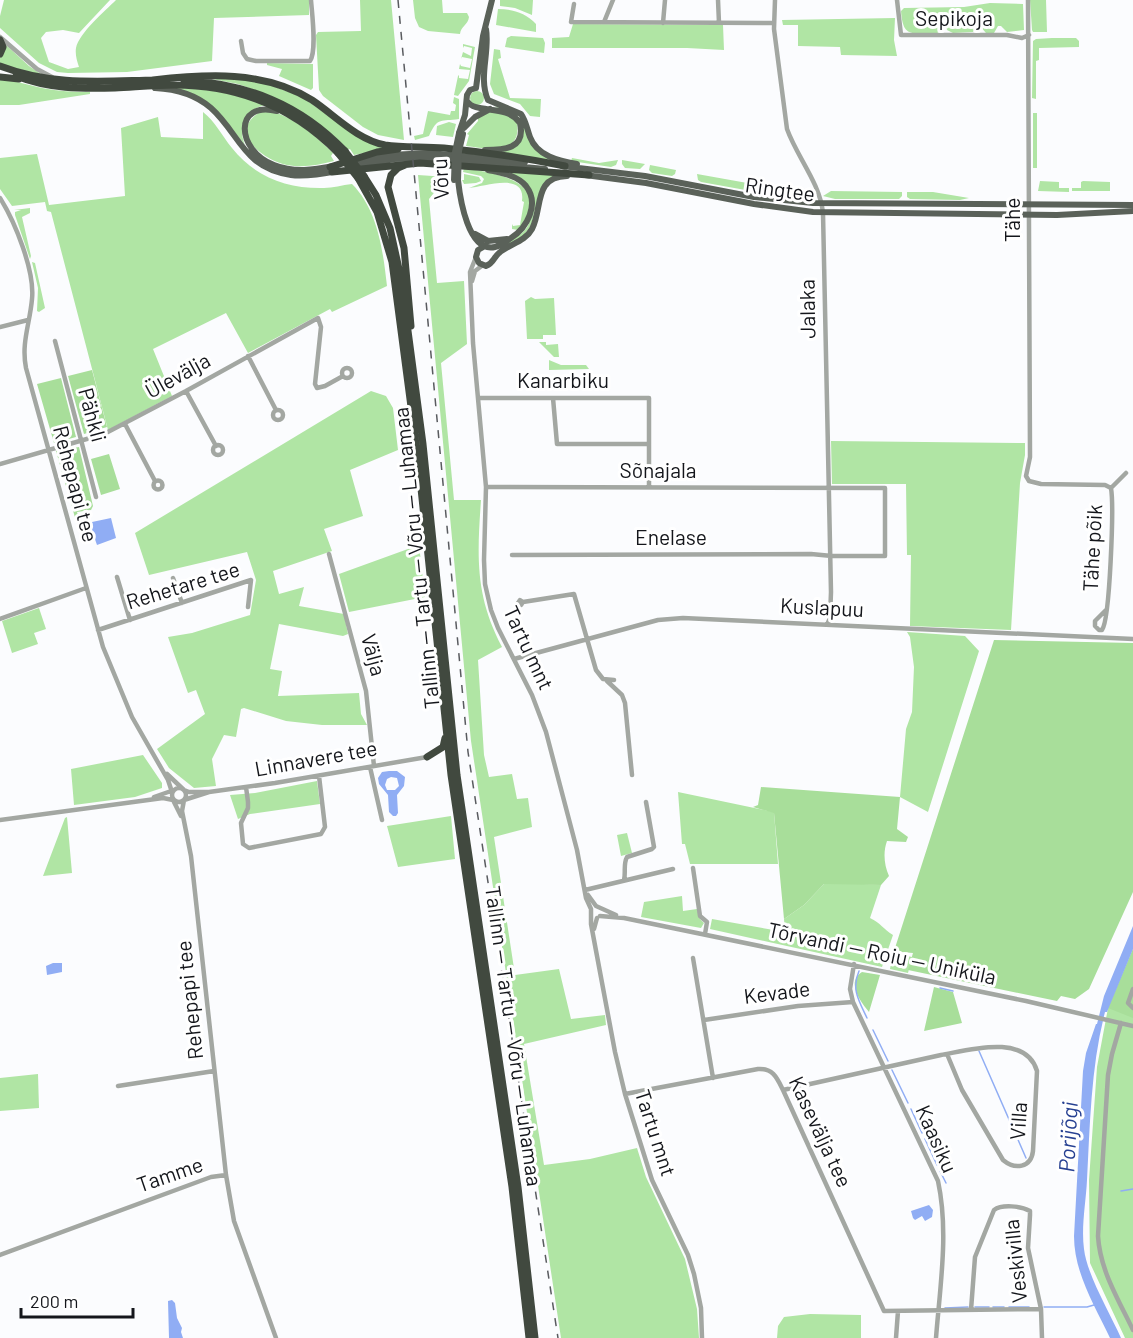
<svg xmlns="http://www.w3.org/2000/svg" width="1133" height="1338" font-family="Barlow,sans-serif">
  <rect width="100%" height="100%" fill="#fbfcfe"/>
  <path fill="#b0e5a4" d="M4,0H110L79,33L63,30L46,32L41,38L49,62L68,69L79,67C77,61 75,54 76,48C79,33 105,11 116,0H309V15L214,18L212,61L127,72L68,73L57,72L39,63L0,28V16Z
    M360,0H391L404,140L378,135L363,127L323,96L319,90L316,35L318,32L361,31Z
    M413,0H442L443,13H467L469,17C468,25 461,26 460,34L428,31L419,27L415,18Z
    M500,0H533L532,15L515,8L500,6Z
    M1030,0H1046L1047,32H1033L1032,30Z
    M990,3L1023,4L1024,30L1007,32L1001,26H998L994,33H986L980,26L977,27L973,32L953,33L947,30L946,26H942L941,31L937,33C913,32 903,40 901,11L904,8L964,7Z
    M498,9C512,9 526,13 536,24V32L496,25Z
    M895,18L894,40L897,56L841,55L840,47L798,46V25H783L782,20Z
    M573,24L723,25L724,50L687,48H552V38L569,37Z
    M511,36L543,38L545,43L544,53L505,47L507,38Z
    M1052,38H1076L1079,41V47L1039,48V60L1036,61V99L1032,98L1033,41L1036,39Z
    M5,44L29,66L44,76L0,64V58L3,55Z
    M463,44L475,47L469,81L458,96L454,95L458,76L459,75V78L468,79L470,70L459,69L460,64L461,66L470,68L472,59L462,57L461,59L463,52L471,56L472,48L464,46L463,48Z
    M494,49L500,50L501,58L498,59L510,98L541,99L540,117L530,116L520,104L494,94L490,84Z
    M267,63L313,64V88L311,90L279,76L282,69L267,65Z
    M207,78H225L262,82L302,97L344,127L390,148L354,155L350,149L347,150L274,97L238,84Z
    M0,80C15,80 28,85 42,88C58,91 74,92 90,92V94L19,105H0Z
    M176,88C208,88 236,94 266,105C245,109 237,126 245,145L219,113Z
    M470 98a7 7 0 1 1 14 0a7 7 0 1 1-14 0Z
    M454,97L459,99V119C441,122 438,116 429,136L415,140L414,136L423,134L428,111L450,115L451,111H455L456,105L453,103Z
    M494,106L516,114L523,122L528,137L552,161L501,152L518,144L522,124Z
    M488,110L510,116L517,123C522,155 488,149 466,146L469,135L467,134L478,121V117Z
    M272,111C296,119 316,136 333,153L331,156L334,161C318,165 304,168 287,165C264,160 226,133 260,112Z
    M203,112C215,121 222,136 232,148C255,177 287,189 324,188C333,188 342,185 352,184C378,210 383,251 387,286L332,312L330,309L248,353L226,313L153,349L172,396L108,430L51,212L47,211L45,202L12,206L0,189V158L37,154L49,205L125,196L121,128L158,117L161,137L203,139Z
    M1033,113H1037V168H1033Z
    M449,122L456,124L453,137L436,135L437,126Z
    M572,158L599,163L618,160L616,165L611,167L571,161Z
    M622,160L645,164L640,169L625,168L622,164Z
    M650,165L676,170L675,174L672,176L652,173L649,170Z
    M464,168C498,174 555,181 518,230L512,229V224L513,226L520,225L524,202L522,201C526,171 484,187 469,188L482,183L484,179L481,176L463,172Z
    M508,171L559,174L540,191L531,225L527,231L522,237L504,247L503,245C532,229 532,225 531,193Z
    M464,174L479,177L481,181L476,183L464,184L462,180H464Z
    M697,174L770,187V192L762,193L701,182L698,180Z
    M418,175L447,177V183L441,184L429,199L437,283L464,281L467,344L441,363L454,500H481C477,557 475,596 502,647L478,660L484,755L489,777L512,774L517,799L528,798L532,827L494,837L515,975L559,969L571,1019L605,1015L606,1025L524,1044L544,1165L590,1159L637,1148L646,1177L685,1259L697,1309L699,1338H561L471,741Z
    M1040,181L1059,182V188H1069V192L1038,191Z
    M1083,181L1110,182V191H1072V188H1081V182Z
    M831,191L902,192V196L899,199H835L823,196Z
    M907,192H933L969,198L960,200L910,199L907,197Z
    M30,208V213L22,217L31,256L30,259L15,215V212L21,210H14Z
    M32,262L35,263L45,308L39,312L37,311L38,288Z
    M531,297L535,299L554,298L556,335H543V339H527L525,301Z
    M539,342H546V345L558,344L559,357H554Z
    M549,360L561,365H586L589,369L549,370Z
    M371,391L386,396L393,408L398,450L350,470L363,516L324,529L332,551L273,571L279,594L304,587L299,606L344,614L348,634L343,636L279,624L270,669L282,671L278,696L359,693L361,714L367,725H322L286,721L244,708L241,709L236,737L224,735L212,759L216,786L194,788L169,768L157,749L205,714L196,690L188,693L168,637L192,633L250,615L256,580L247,552L149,575L135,533Z
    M831,441L1025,443V455L1020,483L1011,630L910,626L911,555H907L906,484H832Z
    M419,545L425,597L349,612L339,574Z
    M39,608L46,629L34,633L38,644L12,653L2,621Z
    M907,632L965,636L979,651L928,812L900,797L906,729L912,712L914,667L910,637Z
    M143,755L162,783V788L135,797L74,805L71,769Z
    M317,781L320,804L250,814L238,819L230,795L255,793Z
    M678,792L774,812L778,864H690L685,844H682Z
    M451,816L455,859L398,867L387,826Z
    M67,817L72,873L43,876L65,818Z
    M627,833L632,853L621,856L617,835Z
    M846,883L881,885L870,918C881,923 883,929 893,935L882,967L710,929L712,919L785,932L784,919L804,905L824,884Z
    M682,896L683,911L697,909L700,919L704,923L701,928L641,917L644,902Z
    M1133,949V1338H1125L1090,1263L1089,1180L1097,1067L1108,1008Z
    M893,953L912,957L908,973L890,969Z
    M38,1074L39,1108L0,1111V1078Z
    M810,1314L861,1315V1338H777L778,1326L784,1317Z"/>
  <path fill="#a8de9a" d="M92,370L107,427L84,434L68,376Z
    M61,378L76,437L54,443L37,384Z
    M79,447L93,506L91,510L77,512L79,519L76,521L56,451Z
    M109,454L120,489L101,495L91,459Z
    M994,640L1133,643V892L1089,989L1075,999L1061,996L1057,1001L908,970L913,953L901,952L895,948Z
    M761,787L900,797L897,829L908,837L906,842L887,841C883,852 884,865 889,876L881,885L824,884L804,905L784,919L774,813L753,807L758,805Z
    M1133,949V1018L1108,1008Z
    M862,972L880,975L869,1012C860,1001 846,982 862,972Z
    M934,987L953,992L962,1023L924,1031Z"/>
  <path fill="#90adf4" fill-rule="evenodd" d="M111,518L116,538L97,545L90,525L92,522Z
    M389,771H397L405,777L404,786L397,795L398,813L396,816H393L389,812L388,795L379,784L378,778L382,772ZM391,777L397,778L399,786L395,790H387L385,785L387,779Z
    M1133,926V949L1107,1012H1105C1091,1066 1090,1123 1087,1180C1086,1202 1081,1227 1084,1249C1087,1275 1110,1313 1121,1338H1110C1095,1306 1074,1273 1074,1236L1083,1071L1086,1053L1096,1024H1097L1104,996Z
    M53,963H62V972L47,975L46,966Z
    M929,1205L933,1210L932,1217L925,1221L922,1216L915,1220L913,1218L911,1211Z
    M172,1300L175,1303L177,1318L182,1328L181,1332L183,1338H169L168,1301Z"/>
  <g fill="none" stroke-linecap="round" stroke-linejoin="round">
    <path stroke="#90adf4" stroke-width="1.5" d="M859,971C851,989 859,1001 867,1018
      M940,988L953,991
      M873,1030L888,1061
      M979,1051L1026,1158
      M892,1070L908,1103
      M911,1109L922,1133
      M925,1139L937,1165
      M940,1171L946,1183
      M1121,1191L1133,1189
      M975,1307H989
      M993,1307H1004
      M1009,1307H1029
      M1044,1307H1087L1094,1305
      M945,1308L968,1307"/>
    <path stroke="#a3a7a2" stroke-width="4.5" d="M718,0L719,23
      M775,0L774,29L787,129C797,157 820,183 823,213L831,592L830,618L827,625
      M897,0L901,35H1007L1022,38L1029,35
      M1028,0L1030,457L1026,476L1029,481L1041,484L1105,485L1111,488C1114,506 1110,619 1102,630H1099L1095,626V621L1106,610
      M574,4L571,22L774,23
      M604,22L613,0
      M663,23L665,0
      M0,37L37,69L52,77
      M241,41L243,53L247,59L256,61H310C317,51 312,14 311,0
      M0,198C15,222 35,271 32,299C30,323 21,343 26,368L103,647L132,717L168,780L172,792
      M476,257L470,272L473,343L486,487L484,560L485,584L491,610L498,628L532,695L546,732L577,850L586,898L591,909V924L615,1052L625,1094L652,1180L688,1255L694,1274L701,1308L702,1338
      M472,281L475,271L483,265
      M0,327L28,320
      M55,341L96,497
      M248,356L276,410
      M342 373a5 5 0 1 1 10 0a5 5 0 1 1-10 0Z
      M186,391L216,446
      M478,398H649V487
      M553,398L557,444H649
      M273 415a5 5 0 1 1 10 0a5 5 0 1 1-10 0Z
      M125,424L155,481
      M213 450a5 5 0 1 1 10 0a5 5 0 1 1-10 0Z
      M0,464L104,434L186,391L318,318L321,327L315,384L317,388L325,386L343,376
      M153.5 485a4.5 4.5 0 1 1 9 0a4.5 4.5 0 1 1-9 0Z
      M486,487L885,488V556H832L811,554L512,555
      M1111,488L1126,473
      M329,554L366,691L374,766
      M117,577L130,620
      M173,578L182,603
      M523,602L520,600L518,603L521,605L523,602L574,594L596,670L603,679L614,680
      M0,619L86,588
      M98,630L251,580L248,607
      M514,659L658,620L683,618L1133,639
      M607,681L622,695L625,703L632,775
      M370,767L382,820
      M167,774L184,790L189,792H209L275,783L427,757
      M246,787L248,802V808L241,823L243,844L249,848L321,834L325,827L319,776
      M172 795a7 7 0 1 1 14 0a7 7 0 1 1-14 0Z
      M209,792L184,800L182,811L191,856L226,1175L234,1221L276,1338
      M154,797L174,790
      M0,820L163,798L173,800L181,816
      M693,868L700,916L707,922L705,934
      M624,880C626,873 623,864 627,857L652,849L654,847L646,802
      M585,890L673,869
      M588,895L596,906L616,915
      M600,916L624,918L1026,1001L1133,1026
      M594,929L597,918
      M693,958L713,1078
      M854,964L850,989L853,1002L938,1181C949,1232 940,1286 936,1338
      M1133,989L1128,1003L1133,1008
      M704,1020L798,1006L853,1002
      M1121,1023L1112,1054L1108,1075L1098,1236C1100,1270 1118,1299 1133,1330
      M118,1086L214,1071
      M783,1090L941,1055C969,1050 1026,1033 1037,1071L1033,1151C1031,1168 1015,1170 1003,1160L962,1090L947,1054
      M625,1094L758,1069C773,1068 777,1078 783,1090L884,1311L1041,1309
      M0,1255L211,1177L226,1175
      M971,1310L975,1257L994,1210C1002,1204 1021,1206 1030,1211V1215L1028,1248L1041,1309L1042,1338
      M896,1338L898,1311"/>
    <path stroke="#5a6159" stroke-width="6" d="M486,29C490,52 478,78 488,100L521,114C526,121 527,129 530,137C537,156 559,161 577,164
      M155,88C175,89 195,94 211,108C240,134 243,168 291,175C306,177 322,174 337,171
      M476,88L483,36L492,0
      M467,101C476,115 506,103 520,123C526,149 504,150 485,150
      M277,111C234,100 235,150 274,165C294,173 314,170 334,166
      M464,128L475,117L490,109
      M459,133L465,115L467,95L470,90L476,88
      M356,161L390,155L429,153L525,162
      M562,166L645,176L754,197L813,203L1133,205
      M353,167L394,159L425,158L545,169
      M585,175L646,183L754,204L813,212L1057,215L1133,211
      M458,180C460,198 468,253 495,247C501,246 506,241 511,238C527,228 540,204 526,186C517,175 501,173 488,170
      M475,234L488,241L507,239
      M485,246L478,250L476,257L479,263L486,266C494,263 493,258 499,253C509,244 525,242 532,229C543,208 533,177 567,176"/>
    <path stroke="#41493f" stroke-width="7" d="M0,40L3,47L0,54
      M0,66C52,86 101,81 155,80
      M16,76C49,89 81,89 115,88C135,87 155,85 174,85C238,85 293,107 338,153
      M0,77L19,79
      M153,80C206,74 264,70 312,100C336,116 356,139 385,145C404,148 425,146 444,148C485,152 525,158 565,166
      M184,80C248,84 300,104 345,151
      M405,165L398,168L391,175L388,187L404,248L411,326
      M330,167L377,152L398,149
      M332,172L420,163L589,175
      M364,176L376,195L390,228L401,278L423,444L457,775L518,1187L535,1338
      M358,178L377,212L392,262L418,460L451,775L512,1187L529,1338
      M427,757L443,747L445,738"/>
    <path stroke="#595b5f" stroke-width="1.5" stroke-dasharray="8 8" stroke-linecap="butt" d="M398,0L468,752L558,1338"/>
    <path stroke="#5a6159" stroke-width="6" d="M454,180L455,152L459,133
      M458,180L459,151L463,134"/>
    <path stroke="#41493f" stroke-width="7" d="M345,151L364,176
      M338,153L358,178"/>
  </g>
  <g text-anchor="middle" stroke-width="6" stroke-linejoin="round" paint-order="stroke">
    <g font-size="21" fill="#14161b" stroke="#fff">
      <text x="954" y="26">Sepikoja</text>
      <text transform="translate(441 179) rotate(-93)" y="7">Võru</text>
      <text transform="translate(780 190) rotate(8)" y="7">Ringtee</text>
      <text transform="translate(1013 220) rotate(-90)" y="7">Tähe</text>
      <text transform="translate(808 309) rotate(-91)" y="7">Jalaka</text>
      <text transform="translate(178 376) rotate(-29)" y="7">Ülevälja</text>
      <text x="563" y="388">Kanarbiku</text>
      <text transform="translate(92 415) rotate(75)" y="7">Pähkli</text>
      <text x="658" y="478">Sõnajala</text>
      <text transform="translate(75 484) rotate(75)" y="7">Rehepapi tee</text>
      <text x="671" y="545">Enelase</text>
      <text transform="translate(1093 548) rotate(-87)" y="7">Tähe põik</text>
      <text transform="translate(417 558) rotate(-96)" y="7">Tallinn — Tartu — Võru — Luhamaa</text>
      <text transform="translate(183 586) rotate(-17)" y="7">Rehetare tee</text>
      <text transform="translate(822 608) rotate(3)" y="7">Kuslapuu</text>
      <text transform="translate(528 648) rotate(65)" y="7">Tartu mnt</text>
      <text transform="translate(373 655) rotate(75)" y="7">Välja</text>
      <text transform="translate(316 759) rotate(-10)" y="7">Linnavere tee</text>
      <text transform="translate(882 954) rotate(12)" y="7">Tõrvandi — Roiu — Uniküla</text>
      <text transform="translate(777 993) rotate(-7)" y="7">Kevade</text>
      <text transform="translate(190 1000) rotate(-96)" y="7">Rehepapi tee</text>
      <text transform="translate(513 1036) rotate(82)" y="7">Tallinn — Tartu — Võru — Luhamaa</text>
      <text transform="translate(1019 1121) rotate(-86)" y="7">Villa</text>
      <text transform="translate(820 1132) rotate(65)" y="7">Kasevälja tee</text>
      <text transform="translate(655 1133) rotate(72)" y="7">Tartu mnt</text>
      <text transform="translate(936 1139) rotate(66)" y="7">Kaasiku</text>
      <text transform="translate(170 1175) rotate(-19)" y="7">Tamme</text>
      <text transform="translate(1016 1261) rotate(-96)" y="7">Veskivilla</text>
    </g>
    <g font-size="22" font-style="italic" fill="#274192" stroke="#fff">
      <text transform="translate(1068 1137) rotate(-87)" y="8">Porijõgi</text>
    </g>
  </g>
  <path d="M21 1308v9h112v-9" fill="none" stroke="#14161b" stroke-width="3"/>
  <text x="30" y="1308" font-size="18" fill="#14161b" stroke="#ffffff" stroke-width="4.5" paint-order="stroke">200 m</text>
</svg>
